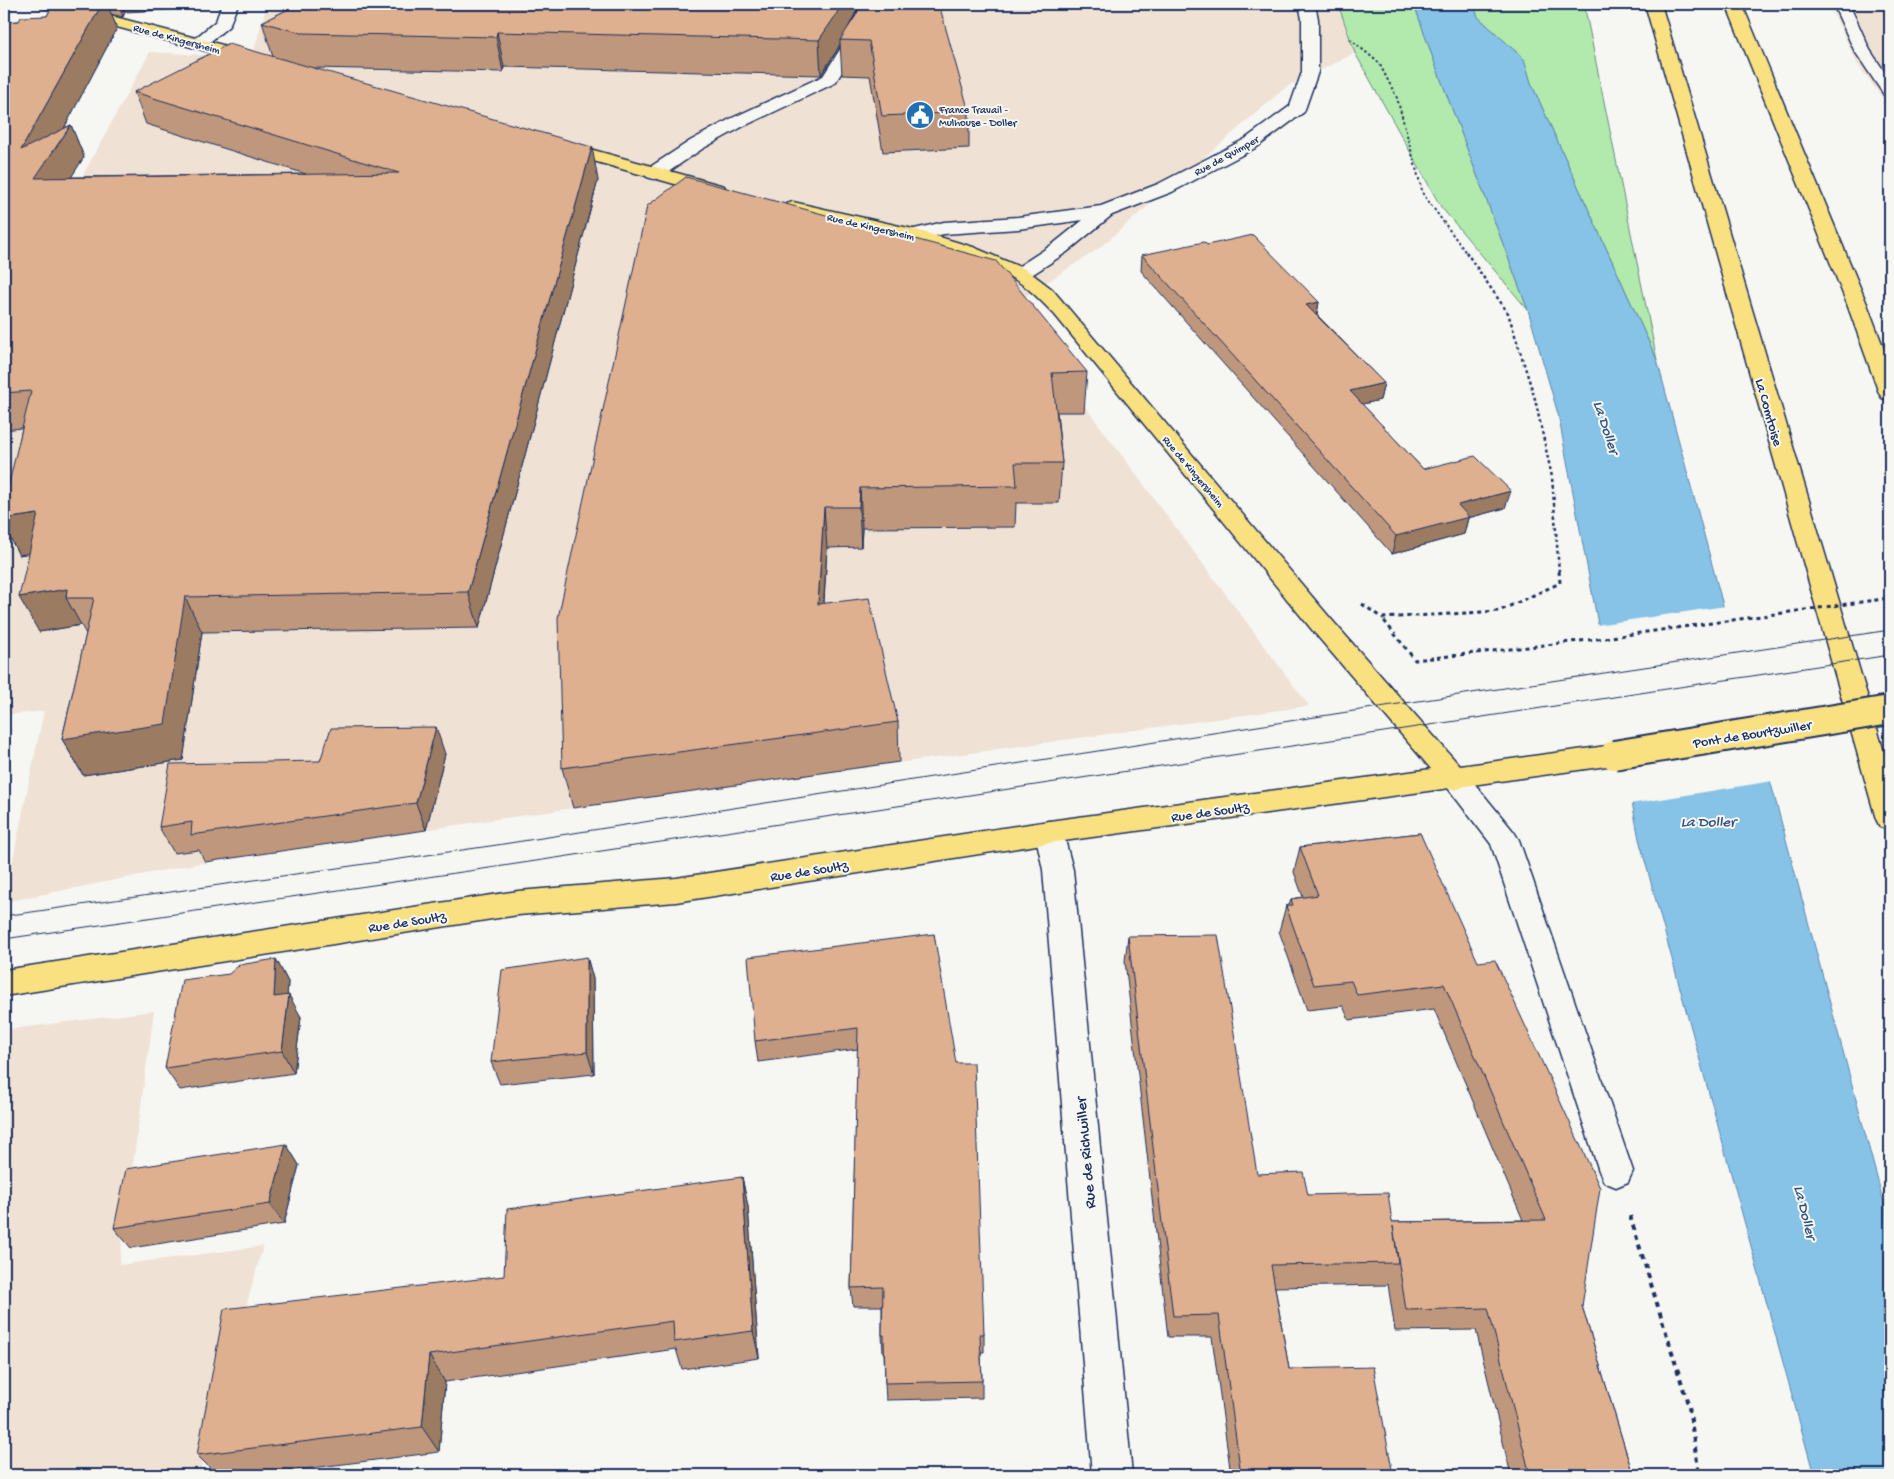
<svg xmlns="http://www.w3.org/2000/svg" width="1894" height="1479" font-family="'Gochi Hand',sans-serif">
  <rect width="100%" height="100%" fill="#f6f6f2"/>
  <filter id="ink" filterUnits="userSpaceOnUse"><feTurbulence type="fractalNoise" baseFrequency=".02" numOctaves="2"/><feDisplacementMap in="SourceGraphic" scale="10" xChannelSelector="R" yChannelSelector="G"/><feConvolveMatrix kernelMatrix="1 2 1 2 8 2 1 2 1" color-interpolation-filters="sRGB"/></filter>
  <g filter="url(#ink)">
    <path fill="#efe1d4" d="M267,4H1338L1355,53L1286,87L1098,249L1010,306L1309,706L573,808L205,862L4,902L44,711L4,715V423L58,221L150,52L252,58Z
      M1829,4H1890V107L1858,65Z
      M154,1011L119,1265L263,1246L199,1475H4V1030Z"/>
    <path fill="#b2e9ac" stroke="#668c85" d="M1338,4H1414L1434,61L1528,310L1441,207L1355,53Z
      M1473,4H1584L1657,360L1531,83L1524,59L1478,17Z"/>
    <path fill="#87c3e6" stroke="#5c88b0" d="M1414,4H1473L1478,17L1524,59L1531,83L1657,360L1890,1226V1475H1814L1639,839L1558,414L1528,310L1434,61Z"/>
    <path fill="#f6f6f2" d="M1726,606L1773,781L1630,804L1596,625Z"/>
    <g fill="none" stroke-linecap="round" stroke-linejoin="round">
      <defs>
        <path id="minor" d="M222,4H238L229,26L205,46H193L191,43L193,40L216,21Z
          M862,4H878L855,51L835,83L742,127L702,149L661,177L654,179L647,177L645,173L647,169L690,141L730,119L823,76L839,51Z
          M1299,4H1315L1318,19V72L1304,112L1257,147L1172,192L1112,215L1067,252L1027,278L1020,280L1013,278L1010,274L1013,270L1053,244L1083,220L1018,229L944,234L913,241L906,239L903,235L906,231L944,222L1018,217L1101,206L1158,184L1245,139L1290,106L1302,72V19Z
          M1833,4H1849L1870,50L1890,80V96L1884,95L1854,50Z
          M1455,768L1465,772L1514,832L1519,840L1633,1171L1628,1182L1616,1187L1604,1182L1599,1171L1491,844L1441,779L1445,772Z
          M1049,821L1059,824L1063,832L1073,870L1132,1475H1092L1043,870L1035,832L1039,824Z"/>
        <path id="major" d="M40,4H65L261,55L263,59L261,63L255,64L42,7Z
          M557,140L724,186L726,190L724,194L717,196L551,149L548,145L551,141Z
          M793,202L913,229L973,247L1027,270L1052,289L1331,619L1460,766L1614,745L1624,748L1628,755L1624,762L1614,765L1465,786L1455,790L1450,788L1049,843L676,902L518,915L4,996V970L518,891L676,878L1049,821L1431,769L1313,631L1055,315C1042,302 1029,287 1012,278C943,240 862,231 786,212L784,208L786,204Z"/>
        <path id="highway" d="M1645,4H1661L1890,772V830L1880,827L1876,819Z
          M1726,4H1742L1867,304L1890,365V400L1882,398L1879,393L1847,304Z"/>
      </defs>
      <use href="#minor" stroke="#1b2f5e" stroke-width="3"/>
      <use href="#major" stroke="#1b2f5e" stroke-width="3"/>
      <use href="#highway" stroke="#1b2f5e" stroke-width="3"/>
      <path stroke="#1b2f5e" stroke-width="2" stroke-dasharray="2.5 2.5" stroke-linecap="butt" d="M1350,39L1379,63L1397,98L1423,194L1467,254"/>
      <path stroke="#1b2f5e" stroke-width="2.5" stroke-dasharray="3 3" stroke-linecap="butt" d="M1466,252L1508,313L1535,399L1552,477L1559,572"/>
      <path stroke="#1b2f5e" stroke-width="3" stroke-dasharray="4 4" stroke-linecap="butt" d="M1559,571L1560,583L1499,611L1382,618L1415,660L1597,639
        M1362,604L1382,618"/>
      <path stroke="#1b2f5e" stroke-width="4" stroke-dasharray="5 5" stroke-linecap="butt" d="M1630,1216L1689,1407L1699,1475"/>
      <use href="#minor" fill="#f6f6f2" fill-rule="evenodd"/>
      <use href="#major" fill="#f9e181" fill-rule="evenodd"/>
      <use href="#highway" fill="#f9e181" fill-rule="evenodd"/>
      <path stroke="#1b2f5e" stroke-width="1" d="M4,916L497,845L1392,705L1890,630
        M4,939L503,866L1890,655"/>
      <defs>
        <path id="major-bridge" d="M1614,755L1890,710"/>
      </defs>
      <use href="#major-bridge" stroke="#1b2f5e" stroke-width="32" stroke-linecap="butt"/>
      <path stroke="#1b2f5e" stroke-width="3" stroke-dasharray="4 4" stroke-linecap="butt" d="M1597,639L1890,598"/>
      <use href="#major-bridge" stroke="#f9e181" stroke-width="28"/>
    </g>
    <path fill="#bf977b" stroke="#1b2f5e" d="M53,4H203L201,8L125,12L123,17L111,14L117,28L64,128L71,125L84,157L71,177L306,174L146,124L134,92L273,57L262,22L299,4H860L848,28L855,17L969,112V148L883,152L870,76L842,75L840,44L837,50L821,75L504,67L503,72L313,68L598,180L479,628L202,632L183,760L83,775L62,739L86,634L81,625L39,632L29,553L19,555L4,526V519L22,428L4,430V22L19,21L47,16Z
      M686,177L1087,372L1084,412H1057L1062,463L1059,503H1016L1015,527L862,528L861,547L827,548L824,604L898,722L899,762L573,808L562,768Z
      M1207,245L1319,302L1317,315L1384,383L1380,400L1362,404L1423,469L1505,508L1468,518L1464,534L1392,554L1141,271L1142,255Z
      M445,754L426,830L205,862L199,850L174,853L159,827L320,761Z
      M1420,833L1582,1306L1633,1475H1511L1476,1330L1395,1331L1388,1284L1387,1285L1275,1287L1289,1369L1393,1475H1231L1212,1337H1168L1125,961L1128,936L1257,1174L1308,1195L1392,1222L1523,1220L1434,1009L1349,1020L1343,1006L1307,1010L1279,931L1286,906L1289,905L1291,899L1303,897L1294,872L1300,847Z
      M934,934L984,1334V1352H981L982,1381V1398L886,1400L885,1383L884,1353H883L882,1335V1306H853L851,1288L858,1049L758,1062L755,1041Z
      M587,957L593,979L594,1074L500,1084L491,1062Z
      M276,959L288,982L287,995L301,1017L294,1073L180,1090L165,1068Z
      M286,1144L299,1165L284,1224L131,1248L114,1228Z
      M742,1177L748,1207L759,1358L682,1369L676,1349L445,1382L439,1452L256,1475H217L197,1455L504,1276Z"/>
    <path fill="#9b7b64" stroke="#1b2f5e" d="M102,4H107L117,28L49,157L71,125L84,157L50,211L21,150Z
      M120,4H122L125,12L123,17L119,6Z
      M841,4H860L842,40H840V44L837,50L821,75L819,40Z
      M497,32L504,67L503,72L496,37Z
      M592,147L598,180L479,628L468,592Z
      M1319,302L1316,318L1306,305Z
      M1384,383L1380,400L1346,408L1350,391Z
      M860,488L862,528L861,547L859,507Z
      M1511,491L1505,508L1468,518L1464,534L1392,554L1396,536L1458,505Z
      M824,507L827,548L821,645L818,604Z
      M38,514L56,549L19,555L4,526V519Z
      M67,589L66,598L81,625L39,632L19,597Z
      M185,597L202,632L183,760L83,775L62,739Z
      M436,727L445,754L426,830L416,803Z
      M587,957L593,979L594,1074L587,1052Z
      M276,959L288,982L286,1020L274,997Z
      M289,995L301,1017L294,1073L282,1051Z
      M286,1144L299,1165L284,1224L270,1204Z
      M742,1177L748,1207L759,1358L753,1331Z
      M429,1355L445,1382L439,1452L422,1427Z"/>
    <path fill="#deb08f" stroke="#1b2f5e" d="M53,4H102L21,150L71,125L35,178L399,173L134,92L229,44L592,147L468,592L185,597L165,724L62,739L94,598H66L67,589L19,597L38,514L4,519V504L31,391L4,393V22L19,21L21,17L47,16Z
      M108,4H120L119,6Z
      M299,4H841L836,15L819,40L497,32L496,37L301,33L262,22Z
      M862,4H939L969,112L882,116L869,41L840,40L855,17Z
      M686,177L996,261L1087,372L1052,373L1062,463H1015L1017,486L860,488L859,507H824L818,604L869,598L898,722L562,768L558,618L647,206Z
      M1253,235L1319,302L1306,305L1384,383L1350,391L1423,469L1475,456L1511,491L1458,505L1469,517L1396,536L1142,255L1204,242L1207,245Z
      M436,727L416,803L191,835L192,822L159,827L170,764L320,761L331,728Z
      M1420,833L1478,962L1495,960L1600,1188L1582,1306L1633,1475H1530L1488,1308L1406,1310L1393,1226L1398,1263L1271,1265L1289,1369L1373,1367L1393,1475H1241L1219,1315L1173,1316L1128,936L1218,935L1257,1174L1303,1172L1308,1195L1388,1193L1392,1222L1546,1220L1444,984L1357,995L1351,981L1314,985L1286,906L1293,905L1291,899L1318,895L1300,847Z
      M934,934L956,1063H974L984,1334H980L982,1381L885,1383L884,1335H882L883,1287L851,1288L858,1028L755,1041L748,957Z
      M587,957V1052L491,1062L502,970Z
      M276,959L274,997L289,995L282,1051L165,1068L182,980L229,974L239,965Z
      M286,1144L270,1204L114,1228L126,1169Z
      M742,1177L753,1331L674,1342L673,1321L429,1355L422,1427L197,1455L224,1309L504,1276L507,1209Z"/>
  </g>
  <defs>
    <symbol id="civic-disc" viewBox="-11 -11 22 22"><circle r="9.5" fill="#1f6fb2" stroke="#f6f6f2"/><path d="M-.6-6.5H3V-4.5H.6V-3L4-1V1h2V6H-6V1h2V-1L-.6-3ZM-1.2 2.5V6h2.4V2.5Z" fill="#fff"/></symbol>
  </defs>
  <g fill-rule="evenodd">
    <use href="#civic-disc" x="904" y="99" width="32" height="32"/>
  </g>
  <g text-anchor="middle" stroke-width="4" stroke-linejoin="round" paint-order="stroke">
    <g font-size="11" fill="#1b2f5e" stroke="#f6f6f2">
      <text transform="translate(177 38) rotate(15)" y="4">Rue de Kingersheim</text>
      <text transform="translate(1226 155) rotate(-29)" y="4">Rue de Quimper</text>
      <text transform="translate(871 226) rotate(13)" y="4">Rue de Kingersheim</text>
      <text transform="translate(1194 471) rotate(50)" y="4">Rue de Kingersheim</text>
    </g>
    <g font-size="11" fill="#1b2f5e" stroke="#f6f6f2" text-anchor="start">
      <text x="939" y="113">France Travail -<tspan x="939" dy="13">Mulhouse - Doller</tspan></text>
    </g>
    <g font-size="14" fill="#1b2f5e" stroke="#f6f6f2">
      <text transform="translate(1770 412) rotate(74)" y="5">La Comtoise</text>
      <text transform="translate(1752 733) rotate(-9)" y="5">Pont de Bourtzwiller</text>
      <text transform="translate(1210 811) rotate(-8)" y="5">Rue de Soultz</text>
      <text transform="translate(809 870) rotate(-9)" y="5">Rue de Soultz</text>
      <text transform="translate(407 921) rotate(-9)" y="5">Rue de Soultz</text>
    </g>
    <g font-size="15" font-style="italic" fill="#365480" stroke="#f6f6f2">
      <text transform="translate(1607 427) rotate(72)" y="5">La Doller</text>
      <text x="1708" y="826">La Doller</text>
      <text transform="translate(1806 1212) rotate(76)" y="5">La Doller</text>
    </g>
    <g font-size="16" fill="#1b2f5e" stroke="#f6f6f2">
      <text transform="translate(1084 1153) rotate(-95)" y="6">Rue de Richwiller</text>
    </g>
  </g>
  <rect width="1894" height="1479" fill="none" stroke="#f6f6f2" stroke-width="20"/>
  <rect x="10" y="10" width="1874" height="1459" fill="none" stroke="#1b2f5e" stroke-width="2" filter="url(#ink)"/>
</svg>
